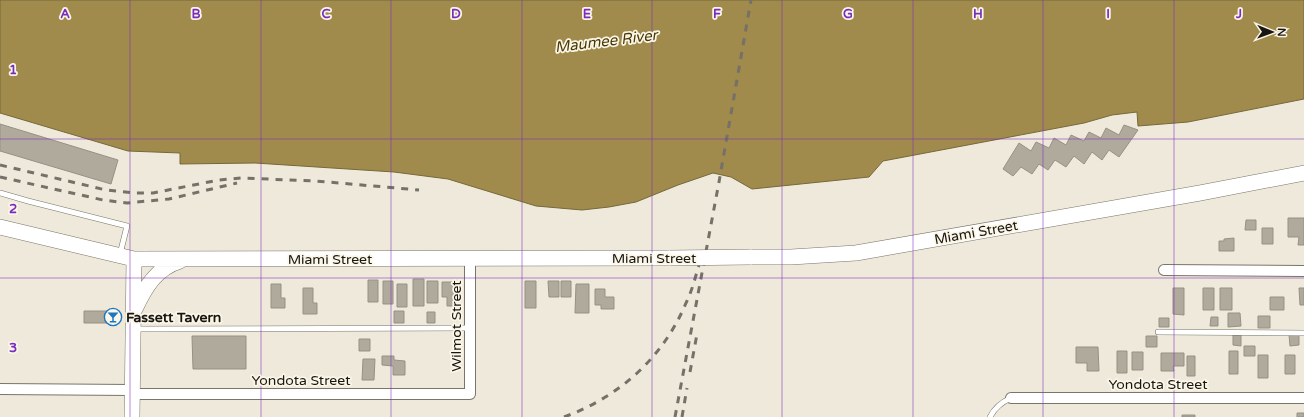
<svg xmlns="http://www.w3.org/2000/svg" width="1304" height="417" font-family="'Varela Round',sans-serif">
  <rect width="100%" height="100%" fill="#eee9da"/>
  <path fill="#a08b4c" stroke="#77683a" d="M0,0H1304V99L1188,122L1138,126L1137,112L1112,115L1084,123L883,161L869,177L752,189L731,177L713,173L678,185L636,202L609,207L582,210L536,206L448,179L394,172L255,163L180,164V153L128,151L0,113Z"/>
  <path fill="#afaa9c" stroke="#969184" d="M0,124L118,160L111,184L0,151Z
    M1124,125L1138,130L1119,157L1109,150L1102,160L1092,152L1084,164L1074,156L1066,167L1055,160L1048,170L1039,164L1032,174L1021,167L1013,176L1003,169L1019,143L1031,151L1036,142L1049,148L1054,138L1066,145L1071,135L1084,141L1089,132L1101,138L1106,128L1119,135Z
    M1288,218H1304V245H1298L1299,237H1288Z
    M1246,220H1256V230H1245Z
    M1262,228H1273V244H1262Z
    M1234,238V251H1219V241H1224V239Z
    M413,279H424V306H413Z
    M368,280H378V302H368Z
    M383,281H393V304H383Z
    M427,281H438V303H427Z
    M525,281H536V308H525Z
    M548,281H559V297H549Z
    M561,281H571V297H561Z
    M442,282H454L453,306H447V297H442Z
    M271,284H281V298H285V308H271Z
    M397,284H407V307H397Z
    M576,284H589V313H575Z
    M303,288H313V303H317V314H303Z
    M1173,288H1184V315L1173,314Z
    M1203,288H1214V310H1203Z
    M1220,288H1232V310H1220Z
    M1299,288H1304V305H1300Z
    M595,289H605V297H614V309H601V305H595Z
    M1270,297H1284V310H1270Z
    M84,311H117V323H84Z
    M394,311H404V323H394Z
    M427,312H435V323H427Z
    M1228,313H1240L1241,326L1228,327Z
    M1258,316H1270V328H1258Z
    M1211,317H1218V326H1210Z
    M1159,318H1169V327H1159Z
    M1233,335H1241V346L1233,345Z
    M1289,335H1299V345L1290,346Z
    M192,336H246V369H193Z
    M1146,336H1157V347H1146Z
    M359,339H370V351H359Z
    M1244,346H1255V356H1244Z
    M1076,347H1098L1099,371H1087V363H1076Z
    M1117,351H1127V373H1117Z
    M1229,351H1238V374H1229Z
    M1132,352H1143V370H1132Z
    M1161,353H1184V366H1173L1174,371H1161Z
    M1258,355H1268V378H1258Z
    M1285,355H1295V374H1285Z
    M382,356H394V360L405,361V375H393V366L382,365Z
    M1187,356H1195V376H1187Z
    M363,359H375L374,380H362Z
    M1297,413H1304V417H1297Z
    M1182,415H1195V417H1182Z"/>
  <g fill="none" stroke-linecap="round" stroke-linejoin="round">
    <defs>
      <path id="lane" d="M0,193L28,201L127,226L120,254
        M135,329L470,328
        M1158,332L1304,333
        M990,417C995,407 1002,402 1011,398"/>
      <path id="street" d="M1164,270L1304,271
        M0,389L132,390
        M132,394H470V258
        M1011,398H1304"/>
      <path id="secondary" d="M0,227L134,259L670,258
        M750,257H791L856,253L1200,193L1304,173
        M135,309C145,288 156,268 180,261
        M132,417L134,259"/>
    </defs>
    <use href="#lane" stroke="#7a7568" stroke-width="6"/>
    <use href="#street" stroke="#7a7568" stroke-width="12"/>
    <use href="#secondary" stroke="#7a7568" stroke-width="16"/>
    <use href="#lane" stroke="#fff" stroke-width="5"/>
    <use href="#street" stroke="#fff" stroke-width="10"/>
    <use href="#secondary" stroke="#fff" stroke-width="15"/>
    <path stroke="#757168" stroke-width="3" stroke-dasharray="7 7" stroke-linecap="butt" d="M0,165L106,190L135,193H153L219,180L241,178L316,181L419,190
      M0,177L103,200L127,203L169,199L237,183
      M690,372L697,334
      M564,417C619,397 663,358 686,303C692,291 695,278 699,265
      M675,417L719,182L751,0
      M682,417L687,388"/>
    <defs>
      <path id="secondary-bridge" d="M670,258L750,257"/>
    </defs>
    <use href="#secondary-bridge" stroke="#7a7568" stroke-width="16" stroke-linecap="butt"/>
    <use href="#secondary-bridge" stroke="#fff" stroke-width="15"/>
  </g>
  <path fill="none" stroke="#7b2cbf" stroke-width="1" stroke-opacity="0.55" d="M130,0V417M261,0V417M391,0V417M522,0V417M652,0V417M782,0V417M913,0V417M1043,0V417M1174,0V417M0,139H1304M0,278H1304"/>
  <defs>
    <symbol id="bar-ring" viewBox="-11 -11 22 22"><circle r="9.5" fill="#fbf6e7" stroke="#1977c3" stroke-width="1.5"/><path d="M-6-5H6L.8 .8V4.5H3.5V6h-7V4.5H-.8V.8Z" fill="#1977c3"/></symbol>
  </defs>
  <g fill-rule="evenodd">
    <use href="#bar-ring" x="103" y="307" width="20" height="20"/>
  </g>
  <g text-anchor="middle" stroke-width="3.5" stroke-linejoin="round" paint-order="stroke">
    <g font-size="14" fill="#181611" stroke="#fbf6e7">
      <text transform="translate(976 232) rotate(-10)" y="5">Miami Street</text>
      <text x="654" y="263">Miami Street</text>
      <text x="330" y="264">Miami Street</text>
      <text transform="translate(456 326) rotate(-90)" y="5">Wilmot Street</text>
      <text x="301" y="385">Yondota Street</text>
      <text x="1158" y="389">Yondota Street</text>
    </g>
    <g font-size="14" font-weight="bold" fill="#181611" stroke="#fbf6e7" text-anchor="start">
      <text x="126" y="322">Fassett Tavern</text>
    </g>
    <g font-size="15" font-style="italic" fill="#493a05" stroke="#fbf6e7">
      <text transform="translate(606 41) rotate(-7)" y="5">Maumee River</text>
    </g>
  </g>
  <g font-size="13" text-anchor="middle" font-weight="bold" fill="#7b2cbf" stroke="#fbf6e7" stroke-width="3.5" stroke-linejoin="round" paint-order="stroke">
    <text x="65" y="18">A</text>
    <text x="196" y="18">B</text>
    <text x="326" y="18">C</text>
    <text x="456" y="18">D</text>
    <text x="587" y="18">E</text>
    <text x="717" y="18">F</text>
    <text x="848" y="18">G</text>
    <text x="978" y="18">H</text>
    <text x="1108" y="18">I</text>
    <text x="1239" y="18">J</text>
    <text x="13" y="74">1</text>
    <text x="13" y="213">2</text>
    <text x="13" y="352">3</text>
  </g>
  <g transform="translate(1272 32) rotate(91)" stroke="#fbf6e7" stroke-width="3" paint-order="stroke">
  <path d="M0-3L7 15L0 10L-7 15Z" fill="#181611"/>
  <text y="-6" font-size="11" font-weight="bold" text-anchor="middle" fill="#181611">N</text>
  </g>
</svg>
